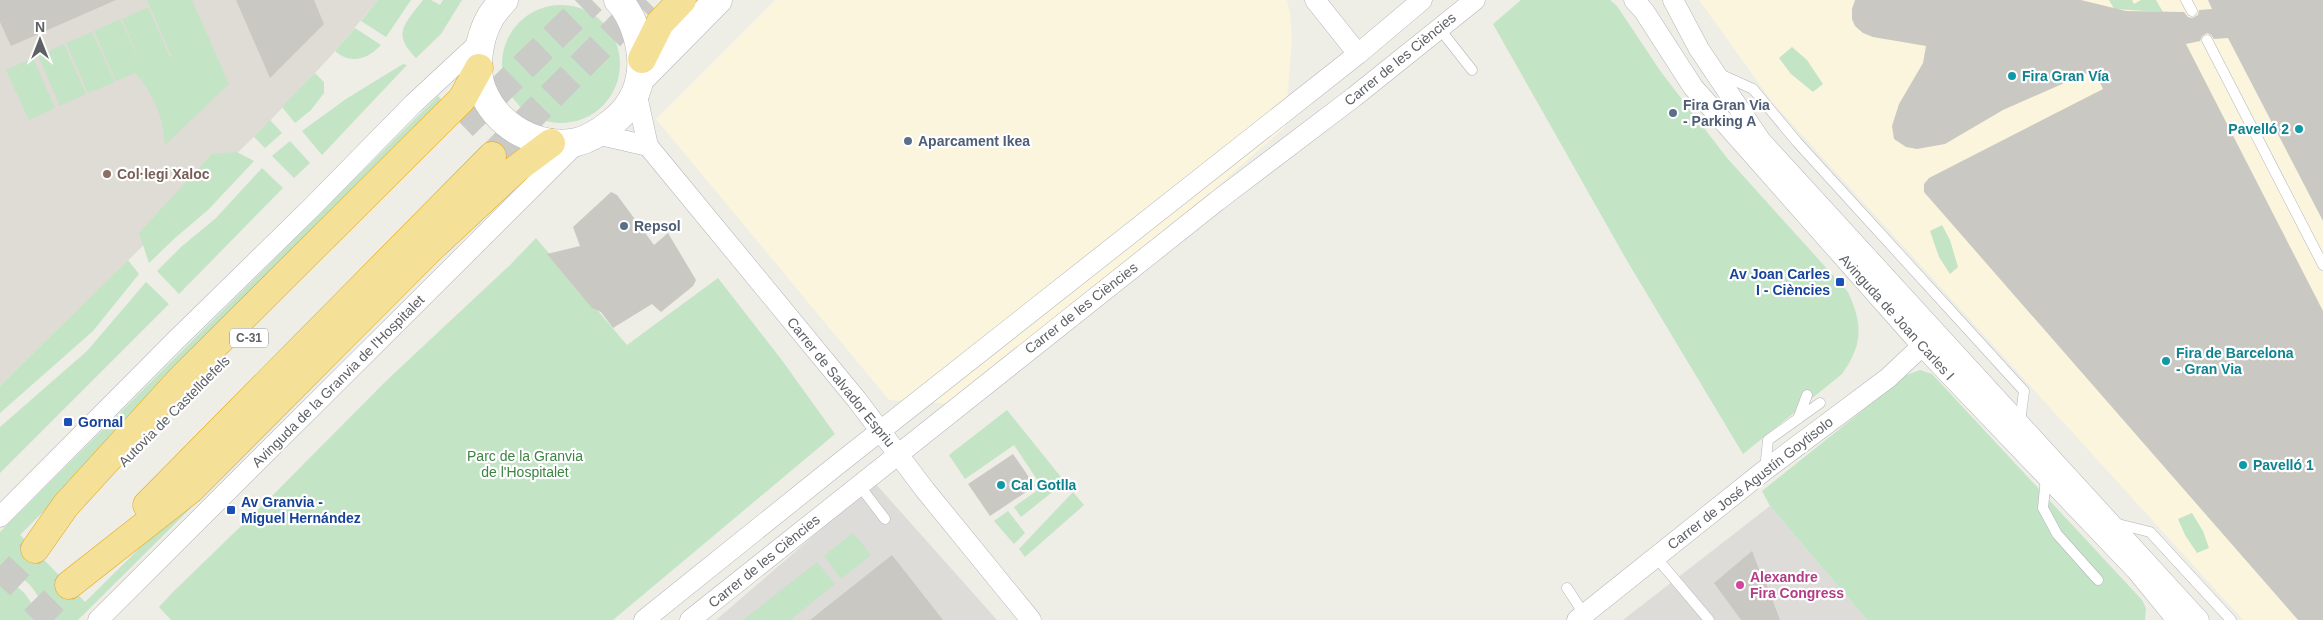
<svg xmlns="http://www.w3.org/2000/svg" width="2323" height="620" font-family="Arial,sans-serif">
  <rect width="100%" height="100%" fill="#eeede6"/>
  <path fill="#fbf5de" d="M775,0H1287L1290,13L1292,39L1285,127L1154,242L951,404L889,400L656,119Z
    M1699,0H2323V620H2243L1773,103Z"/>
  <path fill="#dddcd8" d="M875,483L997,620H716Z
    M1770,506L1867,620H1623Z"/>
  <path fill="#dedcd4" d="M0,0H378L330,57L267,124L0,386Z"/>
  <path fill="#c4e4c6" d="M147,0H192L229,84L165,145C163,116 154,94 135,73L116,81L94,31L120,19L144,69L122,19L148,7L170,57H172Z
    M378,0H411L386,37L361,21Z
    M423,0H431L440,5L443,0H462L441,34L416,58C391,33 405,24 423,0Z
    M1521,0H1610L1617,6L1661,72L1727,158L1848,292C1863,325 1863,344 1842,374L1743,454L1626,259L1493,24Z
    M2109,0H2132L2134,4L2141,0H2156L2163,12L2114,9Z
    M502 64a59 59 0 1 1 118 0a59 59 0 1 1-118 0Z
    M355,28L381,45C368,59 351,65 335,51Z
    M92,32L115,82L88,93L66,43Z
    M64,44L86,94L60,106L38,56Z
    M1792,47L1807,60L1823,84L1813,92L1791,74L1779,58Z
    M33,58L55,108L29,120L6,70Z
    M403,64L407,65L322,155L302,131L346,99Z
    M315,73L324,82V93L311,110L295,123L282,107Z
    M438,96L448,106L20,535L85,602L164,524L218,481L78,620H48C40,596 29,573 0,571V532Z
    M270,120L282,133L265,148L254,137Z
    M290,141L310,163L294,178L272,156Z
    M237,152L254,161L208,210L175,238L149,263L139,233L212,154Z
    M262,168L283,188L179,294L157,271L181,247L216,218Z
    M1942,225L1950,240L1958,267L1950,274L1939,257L1931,234L1930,231Z
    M536,238L627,345L718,278L781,359L835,434L613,620H171L159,607L173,592L272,496L386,381L510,265Z
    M128,260L139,274L93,331L0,413V386Z
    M146,282L169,304L0,473V427L87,351Z
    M1920,370L1932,374L2142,600L2146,608L2145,620H1867L1770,506L1762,491L1907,375Z
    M1007,410L1065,482L1021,517L1014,507L1042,487L1014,445L965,479L949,455Z
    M1073,492L1084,505L1025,557L1019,549Z
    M1008,511L1025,533L1014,544L994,521Z
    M2192,513L2203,531L2209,548L2197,553L2185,535L2178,519Z
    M853,533L871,555L841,579L824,556Z
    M817,562L835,584L790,620H743Z
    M0,582C20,582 35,601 35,620H0Z"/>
  <path fill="#cac8c2" d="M0,0H116L11,46L0,22Z
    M236,0H314L324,24L270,78Z
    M1855,0H2081L2126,11L2184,12L2188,17L2192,18L2198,15L2199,10L2212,9L2208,0H2323V221L2228,38L2214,39L2211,35L2207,33L2202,36L2200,41L2186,44L2323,311V620H2298L1924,192V184L1929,178L2103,89L2094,70L2003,110L1945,144L1917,149L1906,147L1894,139L1892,126L1899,104L1923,63L1926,46L1873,37L1863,33L1855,26L1852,19V9Z
    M611,192L617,195L654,245L668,233L696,280L693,286L661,312L652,304L613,328L601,312L592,308L547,254L580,246L573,227Z
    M1013,454L1035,486L990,516L968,484Z
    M1752,551L1760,572H1762L1780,620H1741L1714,583Z
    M892,555L943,620H810Z"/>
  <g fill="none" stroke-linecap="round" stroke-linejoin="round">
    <path stroke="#cacac6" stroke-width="28" stroke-dasharray="28 14" stroke-linecap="butt" d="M463,126L592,0
      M492,156L646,0
      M0,586L35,549
      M34,620L69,585"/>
    <defs>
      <path id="lane" d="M2186,0L2192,11
        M1439,28L1472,70
        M2207,40L2323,265
        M1720,74L1753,89L1797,142L2024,391L2020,422
        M1798,419L1807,395
        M1765,470L1768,440L1820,403
        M2046,477L2043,508L2057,534L2098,580
        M859,485L885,519
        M2114,523L2150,532L2231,620
        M1655,556L1709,620
        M1567,588L1584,614"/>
      <path id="street" d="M1315,0L1358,54
        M1634,0L1644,11L1693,87L1922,346L2136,570L2177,620
        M1673,0L1699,49L1761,141L2199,620
        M636,91L648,146L857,400L925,490L1031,620
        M596,134L648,146
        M0,517L176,340L312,207L413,104L482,40
        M98,620L578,142
        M644,620L832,469L1358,54L1422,0
        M690,620L1217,201L1354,97L1475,0
        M1577,620L1765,470L1888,378L1922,346"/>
      <path id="secondary" d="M504,0C499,6 493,12 490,18C479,37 474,68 482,89C496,126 538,150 577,142C589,139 600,132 610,124C628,111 639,93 641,70C643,48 634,16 618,0
        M641,78L718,0"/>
      <path id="highway" d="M642,59L660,23L682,0
        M147,505L492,156
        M35,549L66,505L181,379L462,99L479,68
        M69,585L191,489L428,251L516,169L551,143"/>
    </defs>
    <use href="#lane" stroke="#b3b5b9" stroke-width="11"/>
    <use href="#street" stroke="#b3b5b9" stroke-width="21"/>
    <use href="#secondary" stroke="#b4b7bc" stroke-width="29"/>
    <use href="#highway" stroke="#e2a812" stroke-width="29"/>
    <use href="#lane" stroke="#fff" stroke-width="10"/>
    <use href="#street" stroke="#fff" stroke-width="20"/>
    <use href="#secondary" stroke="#fff" stroke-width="28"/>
    <use href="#highway" stroke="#f5e097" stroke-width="28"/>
  </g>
  <g fill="#0f9aa8" stroke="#fff" stroke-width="2">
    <circle cx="2012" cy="76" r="5"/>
    <circle cx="2299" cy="129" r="5"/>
    <circle cx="2166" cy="361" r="5"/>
    <circle cx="2243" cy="465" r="5"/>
    <circle cx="1001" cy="485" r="5"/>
  </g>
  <g fill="#5c6f8a" stroke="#fff" stroke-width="2">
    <circle cx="1673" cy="113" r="5"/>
    <circle cx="908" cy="141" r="5"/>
    <circle cx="624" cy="226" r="5"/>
  </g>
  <circle fill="#8d6e63" stroke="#fff" stroke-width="2" cx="107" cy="174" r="5"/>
  <g fill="#1a4fb4" stroke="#fff" stroke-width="2">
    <rect x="1835" y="277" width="10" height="10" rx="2.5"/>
    <rect x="63" y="417" width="10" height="10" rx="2.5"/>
    <rect x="226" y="505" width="10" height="10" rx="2.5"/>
  </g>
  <circle fill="#d1479c" stroke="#fff" stroke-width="2" cx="1740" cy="585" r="5"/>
  <g text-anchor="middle" stroke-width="4.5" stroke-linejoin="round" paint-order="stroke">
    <rect fill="#fff" stroke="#8e9093" stroke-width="1" x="230" y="328.5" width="38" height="19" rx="4"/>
    <g font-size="12" font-weight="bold" fill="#5d6065">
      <text x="249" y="342">C-31</text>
    </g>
    <g font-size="14" fill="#5d6065" stroke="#fff">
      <text transform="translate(1400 59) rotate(-39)" y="5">Carrer de les Ciències</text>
      <text transform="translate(1081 308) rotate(-38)" y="5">Carrer de les Ciències</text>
      <text transform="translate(1897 317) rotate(48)" y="5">Avinguda de Joan Carles I</text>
      <text transform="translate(338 381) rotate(-45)" y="5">Avinguda de la Granvia de l'Hospitalet</text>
      <text transform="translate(841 382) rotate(51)" y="5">Carrer de Salvador Espriu</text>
      <text transform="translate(174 411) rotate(-45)" y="5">Autovia de Castelldefels</text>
      <text transform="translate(1750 483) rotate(-38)" y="5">Carrer de José Agustín Goytisolo</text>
      <text transform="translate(764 561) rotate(-39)" y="5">Carrer de les Ciències</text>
    </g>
    <g font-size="14" font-weight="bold" fill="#0d838f" stroke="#fff" text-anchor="start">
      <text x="2022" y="81">Fira Gran Vía</text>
      <text x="2289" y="134" text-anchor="end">Pavelló 2</text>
      <text x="2176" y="358">Fira de Barcelona<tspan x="2176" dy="16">- Gran Via</tspan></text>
      <text x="2253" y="470">Pavelló 1</text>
      <text x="1011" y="490">Cal Gotlla</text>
    </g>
    <g font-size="14" font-weight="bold" fill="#4e5e75" stroke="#fff" text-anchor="start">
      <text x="1683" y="110">Fira Gran Via<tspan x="1683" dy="16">- Parking A</tspan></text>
      <text x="918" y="146">Aparcament Ikea</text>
      <text x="634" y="231">Repsol</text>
    </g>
    <g font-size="14" font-weight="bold" fill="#785e54" stroke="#fff" text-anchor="start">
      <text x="117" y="179">Col·legi Xaloc</text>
    </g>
    <g font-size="14" font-weight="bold" fill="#164399" stroke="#fff" text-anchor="start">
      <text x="1830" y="279" text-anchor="end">Av Joan Carles<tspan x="1830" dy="16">I - Ciències</tspan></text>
      <text x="78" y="427">Gornal</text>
      <text x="241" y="507">Av Granvia -<tspan x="241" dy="16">Miguel Hernández</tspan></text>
    </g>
    <g font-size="14" fill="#3d8443" stroke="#fff">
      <text x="525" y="461">Parc de la Granvia<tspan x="525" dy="16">de l'Hospitalet</tspan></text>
    </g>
    <g font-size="14" font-weight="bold" fill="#b23c85" stroke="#fff" text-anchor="start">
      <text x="1750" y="582">Alexandre<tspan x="1750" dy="16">Fira Congress</tspan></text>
    </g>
  </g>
  <g transform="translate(40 40)" stroke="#ffffff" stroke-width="4" paint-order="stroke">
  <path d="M0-4L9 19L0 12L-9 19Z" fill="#5d6065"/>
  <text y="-8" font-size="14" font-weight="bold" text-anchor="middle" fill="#5d6065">N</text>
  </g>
</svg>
